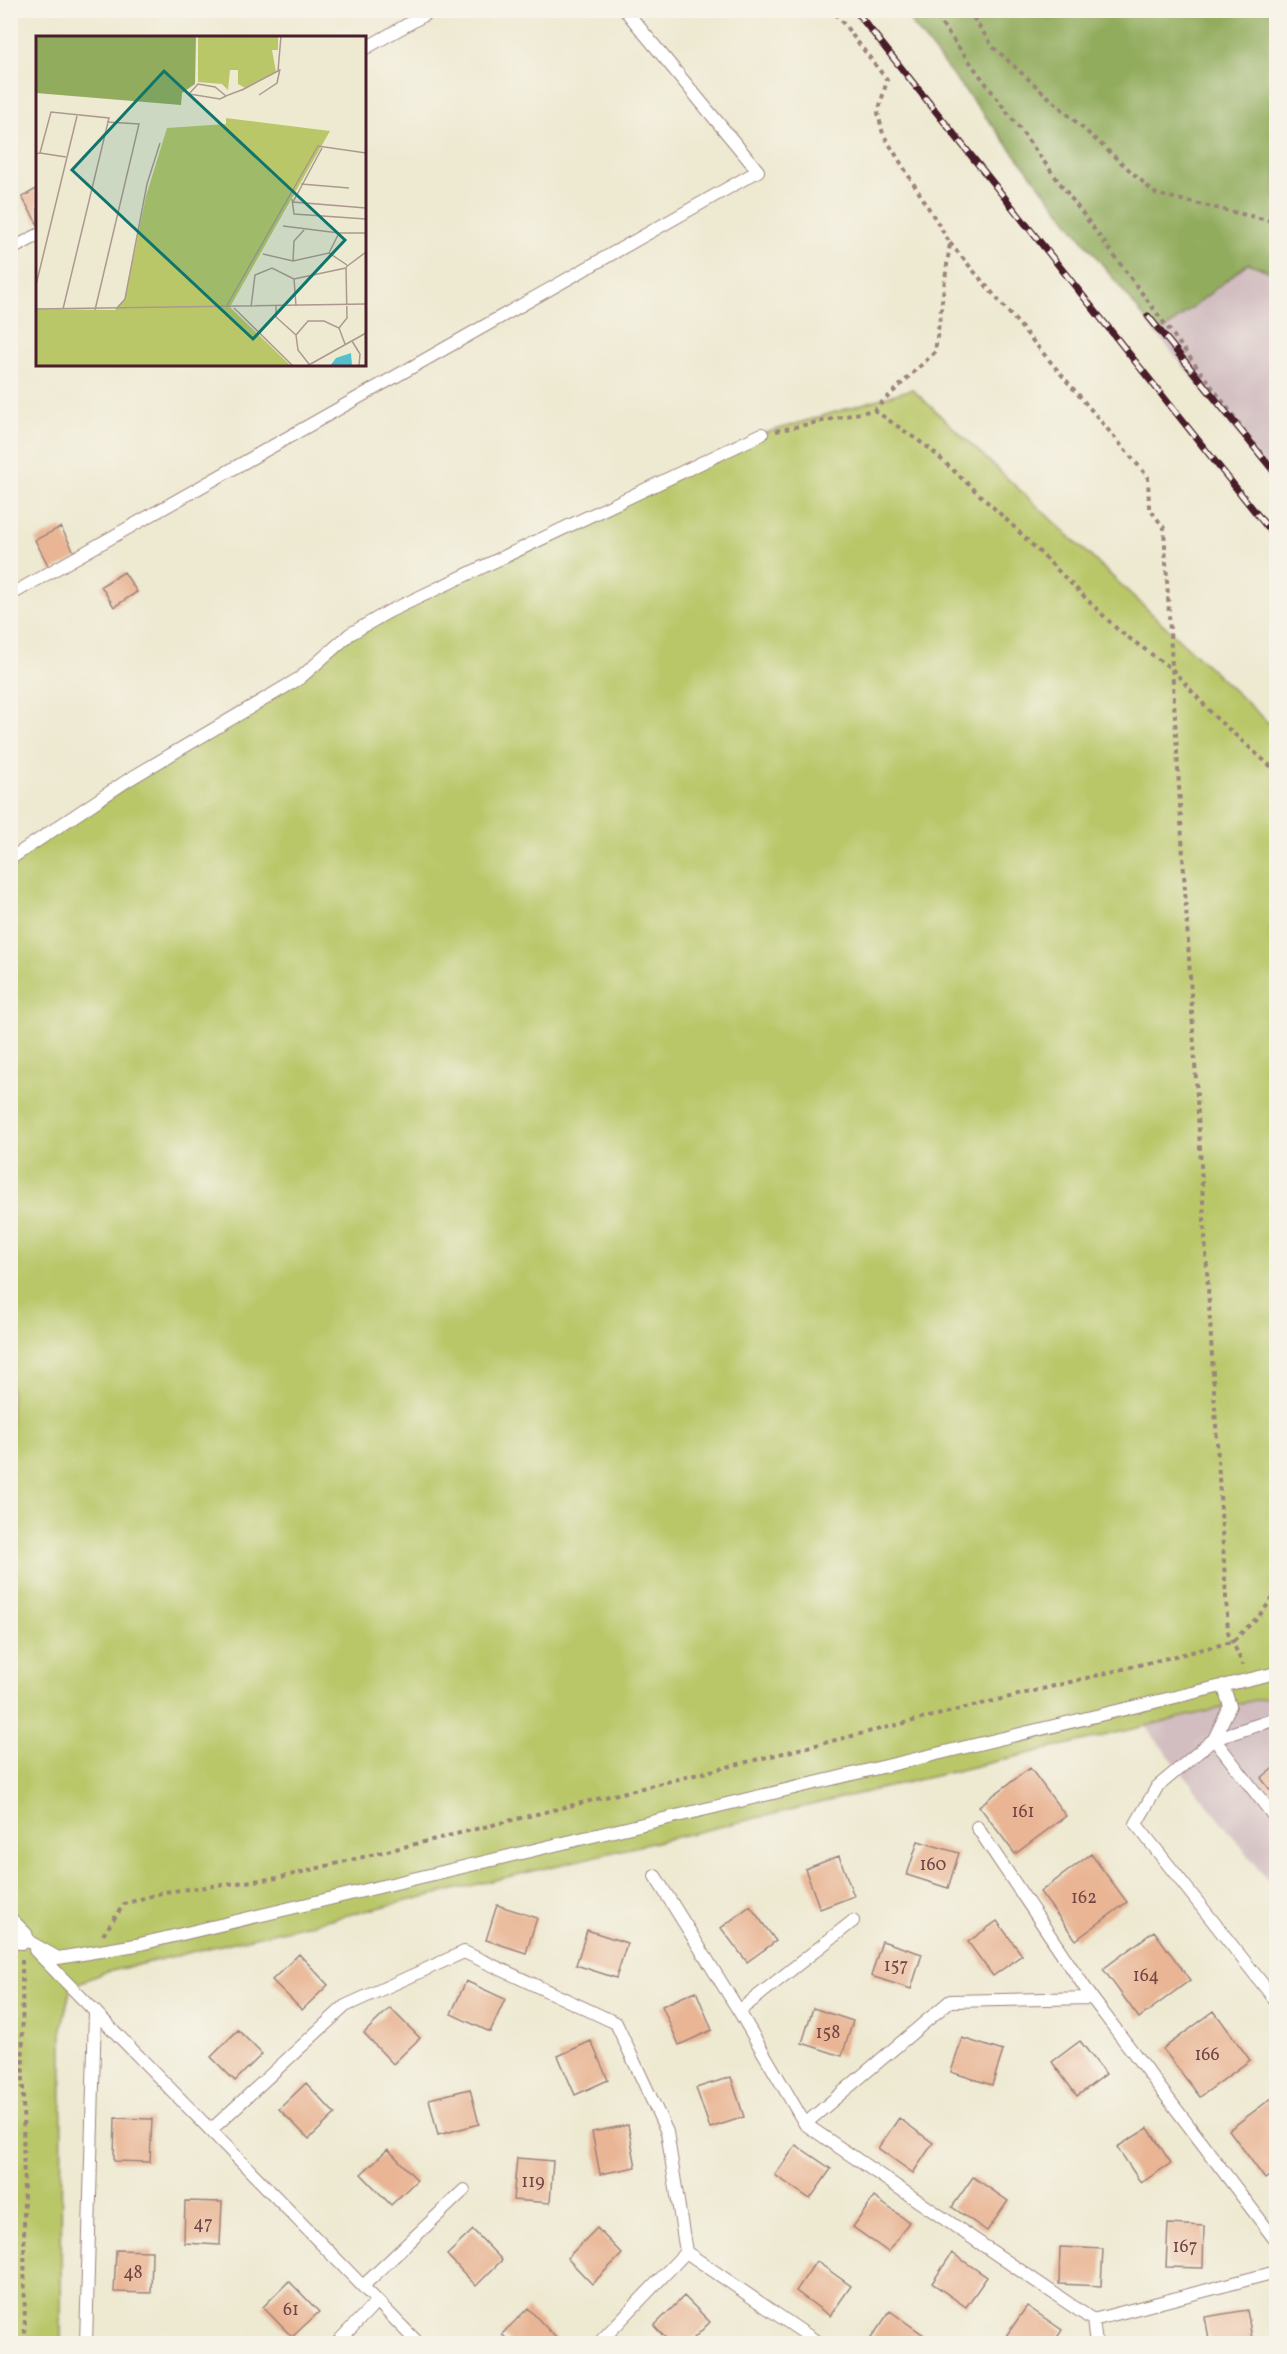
<svg xmlns="http://www.w3.org/2000/svg" width="1287" height="2354" font-family="Vollkorn,serif">
  <rect width="100%" height="100%" fill="#f7f3e8"/>
  <filter id="ink" filterUnits="userSpaceOnUse"><feTurbulence type="fractalNoise" baseFrequency=".0167" numOctaves="2"/><feDisplacementMap in="SourceGraphic" scale="12" xChannelSelector="R" yChannelSelector="G"/><feConvolveMatrix kernelMatrix="1 2 1 2 8 2 1 2 1" color-interpolation-filters="sRGB"/></filter>
  <filter id="wash" filterUnits="userSpaceOnUse"><feTurbulence type="fractalNoise" baseFrequency=".008" numOctaves="4" result="noise"/><feDisplacementMap in="SourceGraphic" scale="24" xChannelSelector="R" yChannelSelector="G"/><feGaussianBlur stdDeviation="1.35" result="paint"/><feColorMatrix in="noise" values="0 0 0 0 0 0 0 0 0 0 0 0 0 0 0 0 0 1.4 0 .05"/><feComposite in="paint" operator="in"/></filter>
  <g filter="url(#wash)">
    <rect width="100%" height="100%" fill="#eee9d1"/>
    <path fill="#d2bec1" d="M1248,263L1276,270V482L1158,335Z
      M1276,1695V1890L1145,1726Z"/>
    <path fill="#b9c769" stroke="#82734a" stroke-width="1.5" d="M912,389L1276,730V1695L103,1973L71,1986L62,2026L61,2343L11,2344V859L300,678L350,634L762,434Z"/>
    <path fill="#92ac5d" stroke="#6e6644" stroke-width="1.5" d="M902,11H1276V274L1248,263L1158,335Z"/>
    <g id="blocks">
      <path fill="#e9b594" d="M38,188V225L22,197Z
        M61,527L77,558L51,571L35,540Z
        M124,572L137,592L114,607L101,586Z
        M1276,1766V1797L1261,1778Z
        M1030,1768L1066,1816L1015,1854L979,1806Z
        M918,1841L959,1853L948,1888L907,1875Z
        M1091,1854L1127,1902L1076,1940L1040,1892Z
        M839,1856L854,1896L820,1909L805,1869Z
        M497,1905L537,1918L526,1953L486,1940Z
        M750,1906L776,1941L747,1962L721,1928Z
        M997,1921L1022,1955L993,1976L968,1942Z
        M587,1930L627,1943L616,1978L576,1965Z
        M1154,1931L1190,1980L1139,2018L1103,1969Z
        M882,1941L922,1954L911,1989L871,1976Z
        M299,1954L328,1985L302,2010L272,1980Z
        M466,1981L505,1999L490,2032L451,2014Z
        M696,1991L712,2030L679,2045L662,2006Z
        M390,2008L420,2038L393,2064L364,2033Z
        M813,2008L853,2021L842,2056L802,2043Z
        M1214,2011L1250,2060L1200,2097L1163,2049Z
        M238,2030L262,2054L235,2081L211,2057Z
        M962,2038L1003,2051L992,2085L951,2072Z
        M591,2041L608,2080L575,2095L558,2056Z
        M1080,2041L1106,2074L1077,2096L1052,2062Z
        M731,2077L744,2117L710,2128L696,2088Z
        M306,2083L335,2114L309,2139L279,2109Z
        M470,2089L479,2124L438,2135L429,2099Z
        M1276,2095V2171L1265,2179L1229,2130Z
        M115,2118L152,2119L150,2162L114,2161Z
        M899,2118L933,2143L913,2173L878,2148Z
        M628,2125L636,2167L600,2174L592,2132Z
        M1148,2128L1171,2163L1141,2183L1117,2147Z
        M796,2145L831,2169L810,2199L775,2175Z
        M388,2149L417,2180L391,2205L361,2174Z
        M517,2158L553,2161L550,2203L513,2200Z
        M973,2177L1008,2201L987,2231L952,2207Z
        M874,2197L909,2222L888,2252L853,2227Z
        M185,2201L222,2202L220,2245L184,2243Z
        M1168,2224L1204,2226L1203,2268L1166,2267Z
        M597,2228L622,2254L592,2284L567,2258Z
        M473,2230L502,2260L476,2286L447,2255Z
        M1060,2247L1103,2249L1101,2286L1059,2284Z
        M116,2250L152,2251L151,2293L114,2292Z
        M952,2253L987,2277L966,2307L932,2283Z
        M816,2261L851,2286L830,2316L796,2291Z
        M289,2281L319,2312L292,2337L263,2307Z
        M684,2296L710,2322L688,2344H671L654,2326Z
        M1027,2306L1062,2330L1053,2344H1018L1006,2336Z
        M528,2308L557,2339L553,2344H511L502,2334Z
        M1247,2310L1253,2344H1210L1205,2317Z
        M890,2311L925,2336L919,2344H872L869,2341Z"/>
    </g>
  </g>
  <g filter="url(#ink)">
    <use href="#blocks" fill-opacity="0" stroke="#9c847e" stroke-width="1.5"/>
    <g fill="none" stroke-linecap="round" stroke-linejoin="round">
      <defs>
        <path id="service" d="M364,49L433,10
          M10,250L38,235
          M10,595L758,171L625,10
          M10,859L128,780L300,678L350,634L388,612L762,434
          M1223,1685L1230,1706L1214,1739L1157,1787L1136,1824L1276,2001
          M1276,1719L1214,1739L1276,1819
          M977,1827L1092,1998L1276,2241
          M655,1876L739,2011L805,2124L1093,2320L1096,2344
          M21,1937L58,1958L136,1945L1276,1673
          M35,1950L419,2344
          M739,2011L853,1921
          M805,2124L950,2001L1092,1998
          M211,2130L345,2006L464,1952L616,2023L667,2132L686,2252L598,2344
          M686,2252L820,2344
          M363,2286L464,2190
          M1093,2320L1276,2272
          M86,2344L95,2011
          M336,2344L377,2301"/>
        <path id="minor" d="M10,1926L21,1937"/>
      </defs>
      <use href="#service" stroke="#9c847e" stroke-width="14"/>
      <use href="#minor" stroke="#9c847e" stroke-width="26"/>
      <path stroke="#9c847e" stroke-width="4" stroke-dasharray="4.5 4.5" stroke-linecap="butt" d="M931,10L1276,473
        M968,10L994,48L1156,194L1276,222
        M950,243L1148,477L1149,508L1164,528L1228,1632L1243,1665
        M874,410L929,448L1010,523L1118,630L1172,669L1216,718L1276,771
        M776,431L874,410L935,352L950,243L883,134L878,113L887,80L833,10
        M103,1935L124,1904L164,1892L278,1878L1232,1642L1259,1616L1276,1594
        M22,1960L25,2344"/>
      <use href="#service" stroke="#fff" stroke-width="12"/>
      <use href="#minor" stroke="#fff" stroke-width="24"/>
      <defs>
        <path id="rail" d="M855,10L1276,538
          M1148,316L1276,474"/>
      </defs>
      <use href="#rail" stroke="#4a1f2b" stroke-width="7"/>
      <use href="#rail" stroke="#f7f3e8" stroke-width="4.5" stroke-dasharray="14" stroke-linecap="butt"/>
    </g>
  </g>
  <g text-anchor="middle" stroke-width="4.5" stroke-linejoin="round" paint-order="stroke">
    <g font-size="18" fill="#724445">
      <text x="1023" y="1817">161</text>
      <text x="933" y="1870">160</text>
      <text x="1084" y="1903">162</text>
      <text x="896" y="1971">157</text>
      <text x="1146" y="1981">164</text>
      <text x="828" y="2038">158</text>
      <text x="1207" y="2060">166</text>
      <text x="533" y="2187">119</text>
      <text x="203" y="2229">47</text>
      <text x="1185" y="2252">167</text>
      <text x="133" y="2278">48</text>
      <text x="291" y="2315">61</text>
    </g>
  </g>
  <g transform="translate(36 36)">
    <rect width="330" height="330" fill="#eee9d1"/>
    <path d="M162,0H242V14H236L240,36L209,52L202,48V34H194L192,54L186,48L162,46ZM190,82L294,95L194,271L255,330H0V273L79,274L89,263L110,160L131,92L190,88Z" fill="#b9c769"/>
    <path d="M0,0H160L159,48L146,57L145,69L0,57Z" fill="#92ac5d"/>
    <path d="M315,317L316,330H294L300,322Z" fill="#53c0cb"/>
    <path fill="none" stroke="#ac988f" stroke-width="1.5" d="M206,54L242,35L245,0M223,59L241,47L244,33M190,60L184,63L153,58L162,48L179,51L190,60L208,53M286,112L257,166L330,172M4,117L30,121M0,118L4,117L15,76L73,82L27,273M265,148L313,152M256,163L258,178L330,183M247,190L303,197M293,217L303,197H330M227,218L257,225L293,217L311,229M257,225L258,205L268,194M310,231L330,216M258,243L310,232L311,282L303,292M0,249L41,80M240,270V281L260,299M190,271L282,110L330,117M215,271L219,239L236,232L258,243L260,270M198,272L257,330M0,273L330,268M80,273L89,263L111,148L124,107M59,274L103,88L71,86M316,305L324,318L323,330M273,328L262,314L260,299L272,285H288L303,292L309,308M271,330L330,297"/>
    <path fill="#0f766e" fill-opacity="0.15" stroke="#0f766e" stroke-width="3" d="M128,35L309,204L217,303L36,134Z"/>
    <rect width="330" height="330" fill="none" stroke="#4a1f2b" stroke-width="3"/>
  </g>
  <rect width="1287" height="2354" fill="none" stroke="#f7f3e8" stroke-width="36"/>
</svg>
